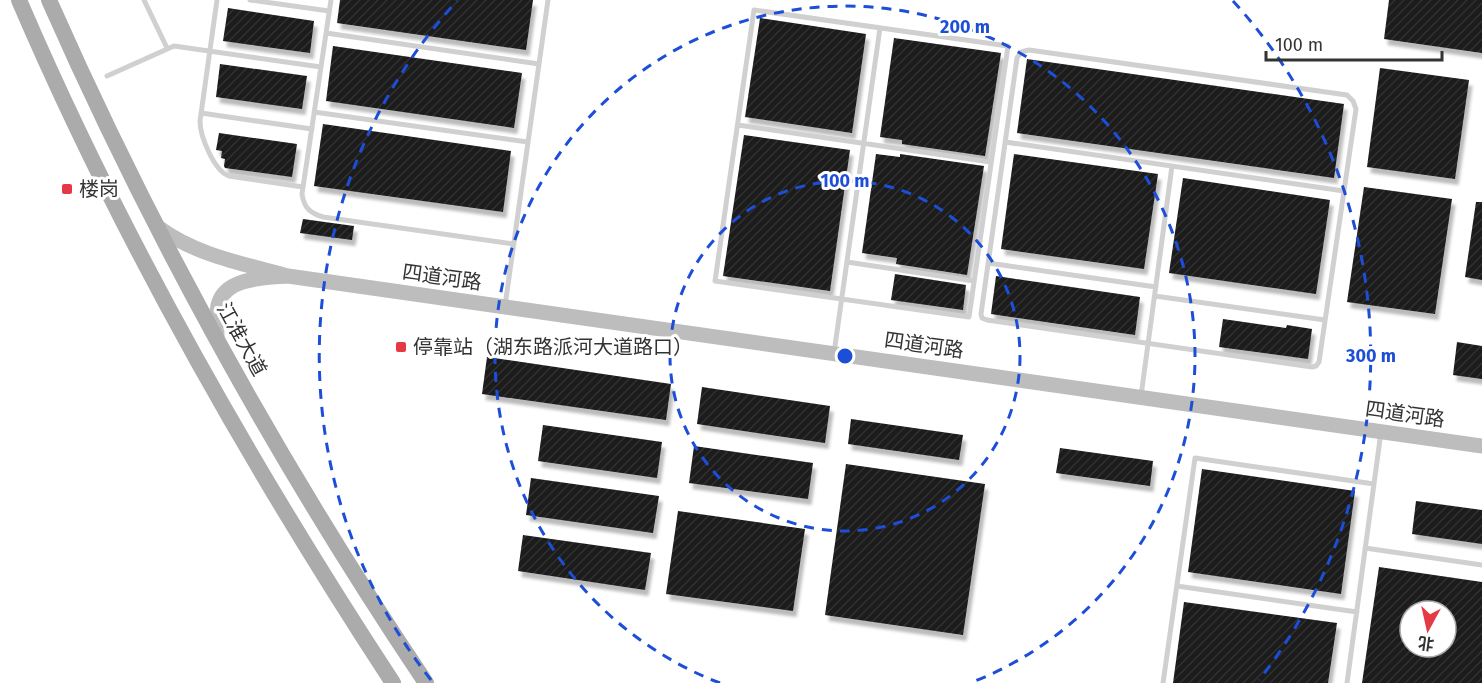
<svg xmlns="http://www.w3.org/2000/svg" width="1482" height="683" font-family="'Fira Sans','Noto Sans SC',sans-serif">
  <defs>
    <pattern id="building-hatch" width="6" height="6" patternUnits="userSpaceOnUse" patternTransform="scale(1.5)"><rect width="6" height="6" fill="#1a1a1a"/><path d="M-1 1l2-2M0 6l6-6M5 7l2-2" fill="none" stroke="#333"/></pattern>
    <filter id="shadow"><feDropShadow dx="3.5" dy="6" stdDeviation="1.5" flood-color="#0004"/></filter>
  </defs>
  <rect width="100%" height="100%" fill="#fff"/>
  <path fill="url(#building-hatch)" fill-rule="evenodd" filter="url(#shadow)" d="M340,0H533L526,50L337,23Z
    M1389,0H1482V53L1384,39Z
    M228,8L314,21L310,53L223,41Z
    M760,18L866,34L852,133L745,117Z
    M894,38L1001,53L985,156L902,144V140L880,137Z
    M333,46L522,73L514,128L326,101Z
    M1027,59L1344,104L1334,178L1017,133Z
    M220,64L307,76L302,109L216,97Z
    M1380,68L1469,80L1455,179L1367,167Z
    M323,124L511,151L503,212L314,186Z
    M219,133L297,144L292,177L225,168L224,166L225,159L221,158L222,151L216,150Z
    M744,135L850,150L830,291L723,276Z
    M876,154L900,157V154L984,166L967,275L896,264L897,258L862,253Z
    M1014,154L1158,174L1144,269L1001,249Z
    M1183,178L1330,200L1316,294L1169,273Z
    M1364,187L1452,199L1435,314L1347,302Z
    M1476,202H1482V280L1465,277Z
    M303,219L354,226L352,240L300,233Z
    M895,274L966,285L963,310L891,300Z
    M996,276L1140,297L1135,335L991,314Z
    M1223,319L1286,328L1287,325L1312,329L1308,359L1219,347Z
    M1457,342L1482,346V379L1453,375Z
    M487,357L671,384L666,420L482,394Z
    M702,387L830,406L825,443L697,424Z
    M851,419L963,435L959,460L848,444Z
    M543,425L662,442L657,478L538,461Z
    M694,446L813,463L808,499L689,483Z
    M1060,448L1153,461L1150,486L1056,473Z
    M846,464L985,484L963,635L825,615Z
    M1202,469L1355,491L1341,594L1188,572Z
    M531,478L659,496L653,533L526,515Z
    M1416,501L1482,510V544L1412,534Z
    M678,511L805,529L793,611L666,594Z
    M523,535L651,553L645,590L518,571Z
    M1379,567L1482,582V683H1362ZM1410,611H1446V647H1410Z
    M1184,602L1337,623L1328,683H1173Z"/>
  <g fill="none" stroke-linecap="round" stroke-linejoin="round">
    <path stroke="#d0d0d0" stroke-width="5" d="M144,0L167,48
      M217,0L200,121C200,136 214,171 229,176L303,187
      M250,0L329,11
      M331,0L302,194C304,208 310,213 323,217L514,244
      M754,10L1008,46L969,317L715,281Z
      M326,33L539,64
      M1029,50L1347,95L1353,101L1356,109L1319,362L1316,366L1312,367L987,320L982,318L981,314L1017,58L1021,52Z
      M107,76L174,46L321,67
      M314,112L528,142
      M201,113L312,129
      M738,125L991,162
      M1005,142L1344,191
      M847,262L974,281
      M988,263L1156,287
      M1155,296L1325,320
      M505,306L548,0
      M834,353L880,28
      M1141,396L1172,166
      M1365,548L1482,565
      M1177,586L1357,612
      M1163,683L1195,458L1374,484
      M1347,683L1381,432"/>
    <path stroke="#bdbdbd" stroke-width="15" d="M158,227C195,255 244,264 288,276C265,278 225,277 218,305C216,316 217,328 217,339
      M288,276L1482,446"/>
    <path stroke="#ababab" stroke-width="16" d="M19,0C121,238 251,466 393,683
      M49,0C154,238 281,467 426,683"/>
  </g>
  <g fill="none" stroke="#1d4ed8" stroke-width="3" stroke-dasharray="10 8">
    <circle cx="845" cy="356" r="175"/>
    <path d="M720 683A350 350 0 1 1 970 683"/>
    <path d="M431 680A526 526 0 0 1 457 1M1233 1A526 526 0 0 1 1259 680"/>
  </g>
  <g fill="#e63946" stroke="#fff" stroke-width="2">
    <rect x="61" y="183" width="12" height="12" rx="3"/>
    <rect x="395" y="341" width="12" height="12" rx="3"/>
  </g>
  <g text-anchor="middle" stroke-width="6" stroke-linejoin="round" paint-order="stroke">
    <g font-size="20" fill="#333" stroke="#fff" text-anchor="start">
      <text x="79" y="196">楼岗</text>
      <text x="413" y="354">停靠站（湖东路派河大道路口）</text>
    </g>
    <g font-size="20" fill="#333" stroke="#fff">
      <text transform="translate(442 277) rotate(8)" y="7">四道河路</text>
      <text transform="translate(242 339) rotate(61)" y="7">江淮大道</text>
      <text transform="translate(924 345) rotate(8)" y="7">四道河路</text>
      <text transform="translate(1405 414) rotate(8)" y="7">四道河路</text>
    </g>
  </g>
  <circle cx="845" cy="356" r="9" fill="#1d4ed8" stroke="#fff" stroke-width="3"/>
  <g font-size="18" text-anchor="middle" font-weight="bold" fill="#1d4ed8" stroke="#fff" stroke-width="6" stroke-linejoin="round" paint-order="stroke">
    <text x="965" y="33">200 m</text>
    <text x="845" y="187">100 m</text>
    <text x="1371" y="362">300 m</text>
  </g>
  <g transform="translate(1428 629) rotate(188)"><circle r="28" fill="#ffffff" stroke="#adadad" stroke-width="1.5"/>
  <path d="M0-4.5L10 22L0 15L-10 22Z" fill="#e63946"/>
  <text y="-9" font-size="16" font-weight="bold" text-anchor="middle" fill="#333333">北</text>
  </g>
  <path d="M1266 51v9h176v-9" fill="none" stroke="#333333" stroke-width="3"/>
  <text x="1275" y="51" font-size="18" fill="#333333" stroke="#ffffff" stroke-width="4.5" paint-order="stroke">100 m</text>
</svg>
